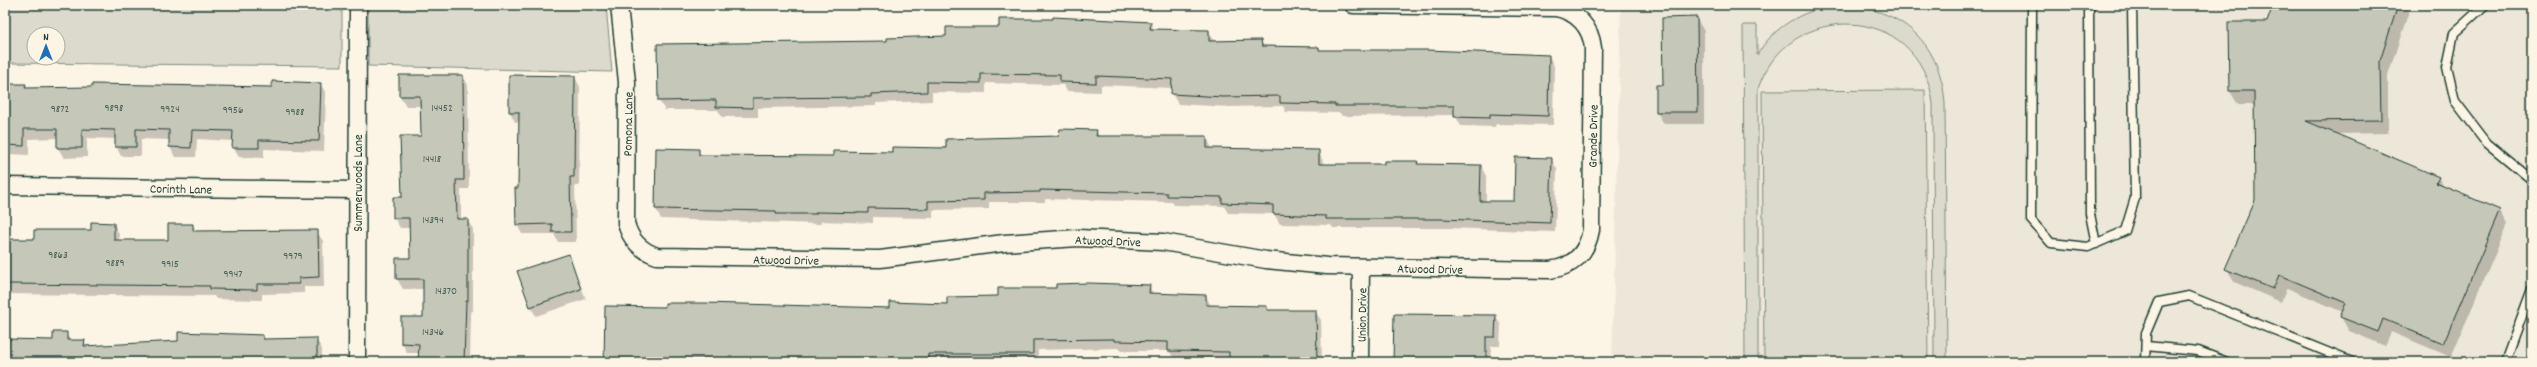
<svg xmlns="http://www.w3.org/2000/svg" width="2537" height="367" font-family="Dekko,sans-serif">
  <rect width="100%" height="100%" fill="#fcf5e5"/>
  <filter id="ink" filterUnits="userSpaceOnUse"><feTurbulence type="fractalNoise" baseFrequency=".025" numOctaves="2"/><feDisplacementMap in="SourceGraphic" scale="8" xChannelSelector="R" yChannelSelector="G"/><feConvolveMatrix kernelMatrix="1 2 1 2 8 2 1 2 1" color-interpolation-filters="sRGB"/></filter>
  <g filter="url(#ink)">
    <path fill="#ece7d8" d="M1621,5H2532V362H1612Z"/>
    <path fill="#dcdacc" stroke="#7e8c80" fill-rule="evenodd" d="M5,5H342V66L5,63ZM34,34H58V58H34Z
      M368,5H606L612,72L368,66Z
      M1833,5C1897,5 1940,38 1945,103L1947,362H1934L1933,104C1921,0 1786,0 1758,89V362H1745L1743,25H1757V55C1774,26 1801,12 1833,5Z
      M1925,90L1928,362H1764L1762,91Z"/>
    <path fill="#0003" d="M2275,5H2411L2388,75V133L2335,134L2438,177L2444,187L2500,211L2508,224L2451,357L2391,332L2385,346L2349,331L2341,317L2343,312L2287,288L2281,302L2234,282L2227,269L2256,200L2255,105H2238L2230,91L2229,23H2268Z
      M1696,18L1704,31V124H1664L1657,112L1664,86Z
      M1150,22L1154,30L1209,31L1214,41H1261L1264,47L1319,48L1320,51L1549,56L1554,66L1553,125L1496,124L1495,127L1461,126L1455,115L1342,116L1340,113L1286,112L1283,106L1229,107L1178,104L1172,94V88L1101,85V92L1067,91L1063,85L986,83V93L932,92V101L876,103V106L758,108V117H722L718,110H665L659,101L888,42L947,37L1000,28Z
      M400,76H463L468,85L469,189H461V220H467L473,229V311H471L470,362H419L420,353H407L402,343L424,318V289H403L397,279L411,259L410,228H400L394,218V198H403L422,137L421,106H406L400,96Z
      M510,76L575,77L580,87L579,186H575L576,242H558L554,234H522L517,225L520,122H515L510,112Z
      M5,84L25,85L27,89L273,88L320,84L326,93L324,151L264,149V158L239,157L233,147V141L197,139L196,157H175L170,147V140L141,139V156H121L116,146V139L87,138V157L64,158L58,148V138L29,139V155L9,154L5,148Z
      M1096,131L1100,137H1207L1212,149L1319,151L1324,165H1385L1417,162L1419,165L1481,166L1486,176V202H1515L1551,159L1557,169L1555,232L1447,228H1333L1331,225L1280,224L1274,214L1228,213L1224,206L1174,205L1172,202L1045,199V202H989V209L933,210V218L873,217V223L821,221V224L661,219L656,209L657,149L698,150L702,156L834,157L1060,137Z
      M114,224L119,234V241L169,242L193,225L197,232H317L323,241L324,287H304V293L262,294V300L216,299L214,296L5,294V228L8,240H35L92,232Z
      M568,255L586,299L536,316L530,306Z
      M1149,286L1154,295L1206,296L1211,306L1266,307L1268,311H1315L1321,320L1322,362L1175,360L1169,351H1121L1119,348L1038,350V362H605L606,307L891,309L948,306L1057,289Z
      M1495,316L1501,325L1500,346H1491V362H1394Z
      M66,334L71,341H84L87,347L263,336L266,340L316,339L322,349V362H5V341H54Z"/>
    <path fill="#c5c7b9" stroke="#1f3d34" d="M2273,5H2398L2380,61L2381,120L2306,121L2439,177L2436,183L2500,210L2443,344L2383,319L2378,332L2340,317L2346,303L2279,275L2273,289L2225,269L2255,200L2254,91H2229L2228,22H2267Z
      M1053,17L1151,22L1150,29L1209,30V41L1261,40L1262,46L1319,47V50H1427L1549,55L1548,116L1490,114V118L1454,117V106H1335V104L1280,103V96L1223,97L1171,94L1172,79L1096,76V83L1060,82V75L981,74V83L927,82V92L871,94V97L753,98V108L716,107V100L658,101L657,44L887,41V38L946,36V27H999V19H1053Z
      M1697,17L1698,112H1656V85H1663L1662,18Z
      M399,75H463L464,180H456L457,219H468V301H466L464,362H418L419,344L401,343V317H423V279H396V258H410L409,218H393V197H402L400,136H421L420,96H399Z
      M509,75L575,76L574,177H570L571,232H552V224L516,225L515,188H518L519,112H509Z
      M272,81L321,83L319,141L259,140V148H232L233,131L192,130L191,148L169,147V130L136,129V147H115V130L82,129V148H57V129H24V146L5,145V84H26L25,88L92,87V84L272,87Z
      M1060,129L1097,130L1096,136H1207V148L1319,150V164H1384V161H1418L1417,164L1481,165L1480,201H1514L1515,157L1552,158L1550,223L1441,219H1326V216L1273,214V205L1222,203V197L1167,196V193L1040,190V192L984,193V200L928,201V209L868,208V213L816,212V214H776V211L655,209L656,148L699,149V155L833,156V151L892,152V147L946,148V139L1059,136Z
      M91,222L114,223V240H168V224H193V231L318,230L319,277L299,278V284H257V290L210,289V286L5,284V239H34V230H91Z
      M569,254L581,289L530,307L517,271Z
      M1088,283L1150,285L1149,293L1206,295V305L1267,306V310H1316L1317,362L1229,360V352L1168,351V342L1114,341V339L1033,340V354H928V360L874,359V362H726V359L604,362L605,306L665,307V303H703L890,308V302L947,304V297L998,296V288H1056V284Z
      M1394,314L1496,315L1495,337H1486V362H1393Z
      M53,332H67V340H85L84,346L178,341V332L263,335V339L317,338V362H5V339L53,340Z"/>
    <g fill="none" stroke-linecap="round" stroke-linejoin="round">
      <defs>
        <path id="service" d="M2032,5L2031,220L2051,243L2088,247L2125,231L2135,198L2132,5
          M2089,5L2090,214L2096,244
          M2485,5L2454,33L2447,67L2455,101L2487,143L2532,180
          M2146,346L2198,351L2227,362
          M2145,362L2146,333L2159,302L2189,296L2352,362
          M2505,362L2532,289"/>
        <path id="minor" d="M619,5L627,82L626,223C630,239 641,251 657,256L880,259L1004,243L1078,238L1163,242L1266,260L1327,266L1550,270C1573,267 1587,253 1591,230L1593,48C1591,27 1577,12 1556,8L1353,5
          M5,186L357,190
          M357,362L358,5
          M1360,362L1361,267"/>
      </defs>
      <use href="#service" stroke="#1f3d34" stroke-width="11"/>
      <use href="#minor" stroke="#1f3d34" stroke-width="19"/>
      <use href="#service" stroke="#fcf5e5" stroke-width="8"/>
      <use href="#minor" stroke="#fcf5e5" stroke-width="16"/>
    </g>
  </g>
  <g text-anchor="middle" stroke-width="3" stroke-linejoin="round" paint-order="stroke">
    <g font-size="11" fill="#486055">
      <text x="114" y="111">9898</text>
      <text x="442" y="111">14452</text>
      <text x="60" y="112">9872</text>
      <text x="170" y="112">9924</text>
      <text x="233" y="113">9956</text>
      <text x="295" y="115">9988</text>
      <text x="432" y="162">14418</text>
      <text x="433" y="223">14394</text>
      <text x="58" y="258">9863</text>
      <text x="293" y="259">9979</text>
      <text x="115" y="266">9889</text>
      <text x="170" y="267">9915</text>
      <text x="233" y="277">9947</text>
      <text x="446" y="294">14370</text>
      <text x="433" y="335">14346</text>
    </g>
    <g font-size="13" fill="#1f3d34" stroke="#fcf5e5">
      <text transform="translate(627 124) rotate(-89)" y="5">Pomona Lane</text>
      <text transform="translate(1592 136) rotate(-89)" y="5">Grande Drive</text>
      <text transform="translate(357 183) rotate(-90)" y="5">Summerwoods Lane</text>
      <text transform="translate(181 188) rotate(1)" y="5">Corinth Lane</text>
      <text transform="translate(1108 240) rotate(2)" y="5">Atwood Drive</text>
      <text transform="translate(786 259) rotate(1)" y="5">Atwood Drive</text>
      <text transform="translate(1430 268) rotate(1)" y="5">Atwood Drive</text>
      <text transform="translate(1361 315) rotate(-89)" y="5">Union Drive</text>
    </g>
  </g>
  <rect width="2537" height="367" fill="none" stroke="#fcf5e5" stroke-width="20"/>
  <rect x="10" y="10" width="2517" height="347" fill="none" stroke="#1f3d34" stroke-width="1.5" filter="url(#ink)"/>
  <g transform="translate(46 46)"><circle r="19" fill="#fcf5e5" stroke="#a4ab9e"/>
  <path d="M0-3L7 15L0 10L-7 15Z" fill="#1f6fb2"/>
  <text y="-6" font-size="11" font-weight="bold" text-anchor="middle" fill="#1f3d34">N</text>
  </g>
</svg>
